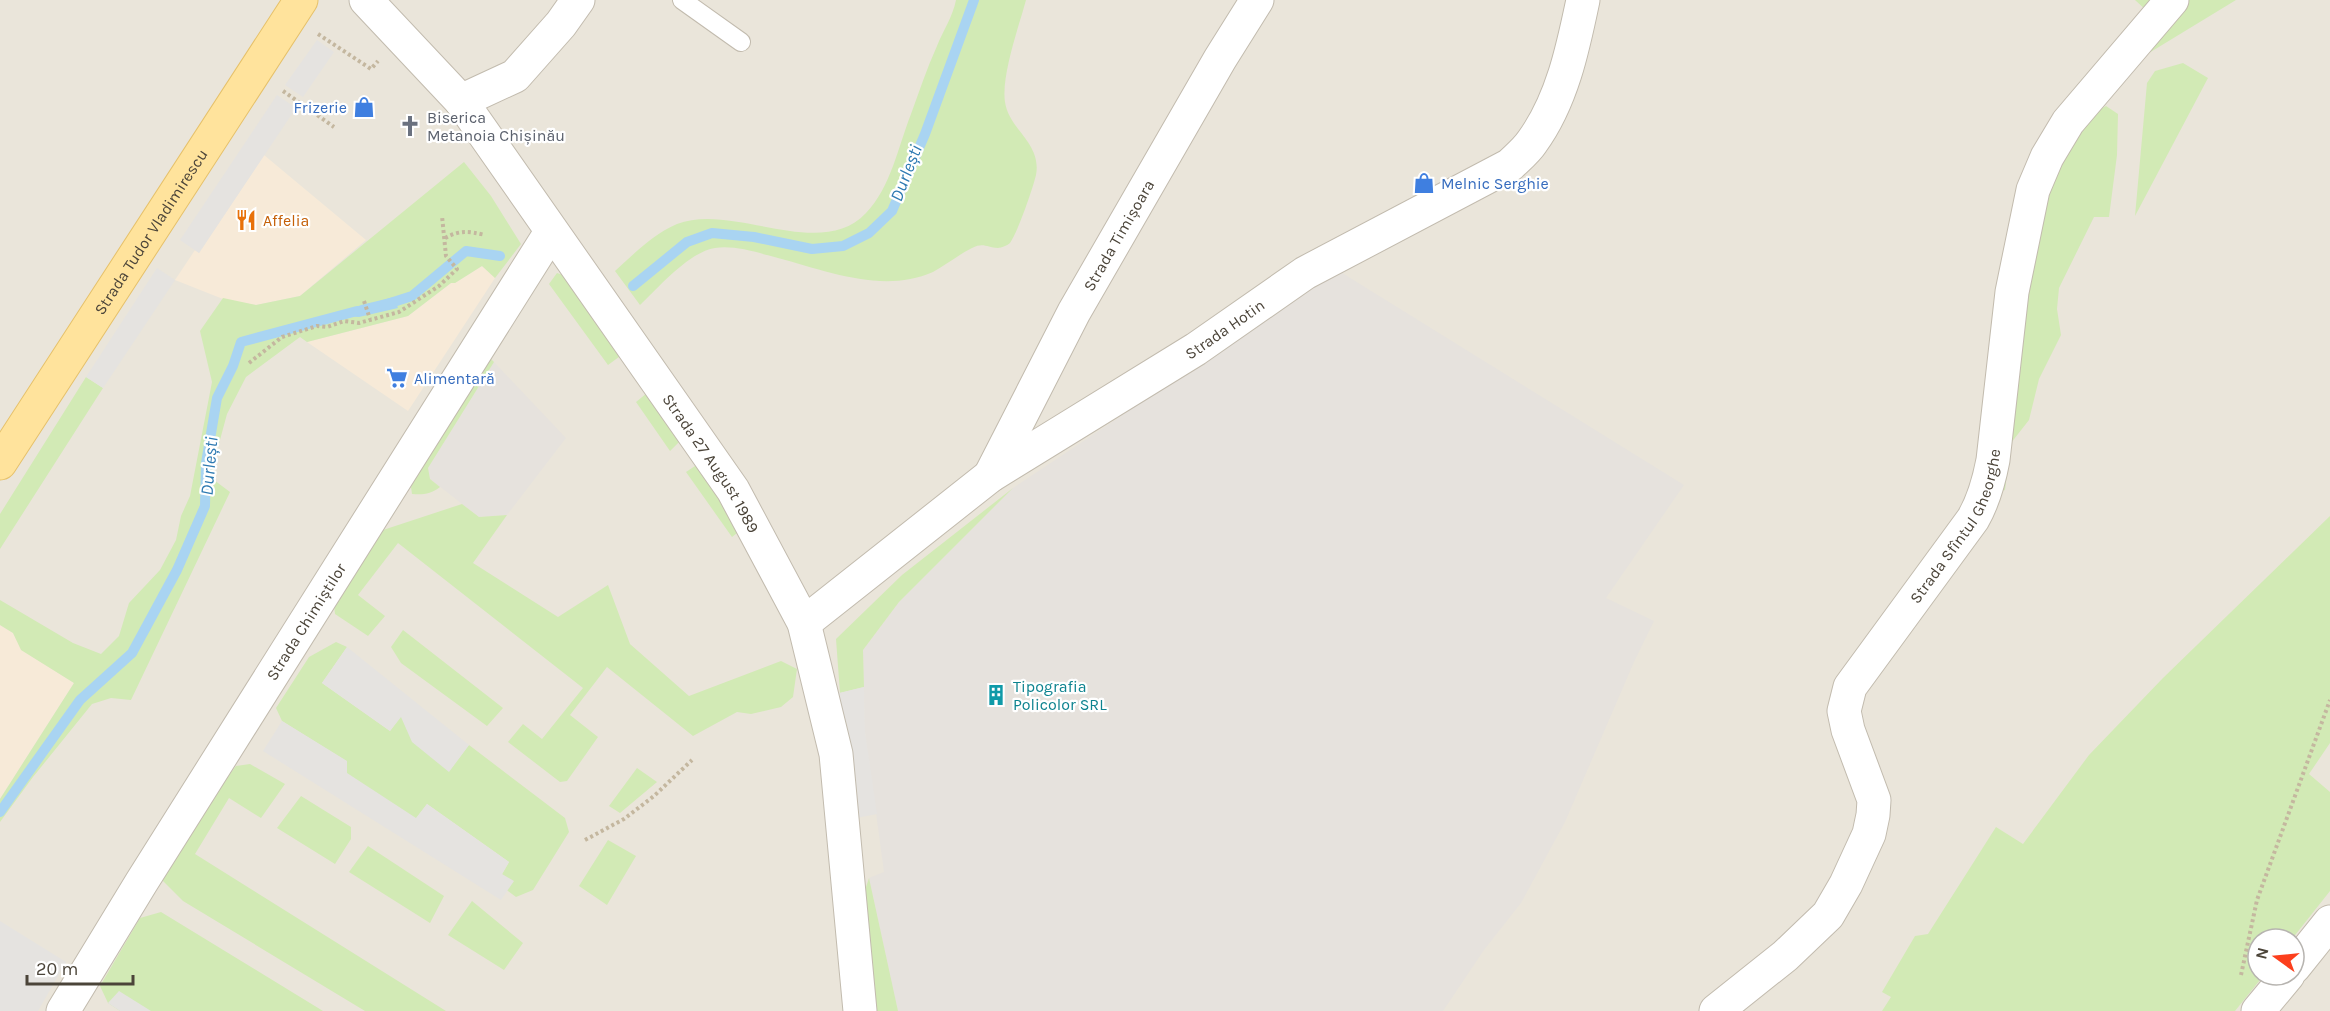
<svg xmlns="http://www.w3.org/2000/svg" width="2330" height="1011" font-family="Karla,sans-serif">
  <rect width="100%" height="100%" fill="#f6f3ec"/>
  <path fill="#eae5da" fill-rule="evenodd" d="M0,0H2330V1011H0ZM2258,939H2294V975H2258Z"/>
  <path fill="#f7ead8" d="M264,155L366,240L300,296L256,305L228,301L175,280L195,250L199,253Z
    M482,266L495,278L408,411L307,342L408,316L451,283H455Z
    M0,625L13,633L22,650L74,683L0,799Z"/>
  <path fill="#e6e2dd" d="M1339,271L1684,485L1606,598L1654,621L1634,662L1565,822L1521,903L1484,950L1443,1011H898L869,878L884,872L865,731L863,650L899,602L1013,488Z
    M494,362L566,438L507,515L479,517L430,479L428,468Z"/>
  <path fill="#d2eab5" d="M956,0H1026C1019,26 1001,76 1005,102C1009,130 1042,143 1036,175C1033,188 1017,234 1010,243C1008,245 1001,248 998,248C987,248 984,242 972,248C958,255 946,265 933,272C883,294 827,271 778,258C759,253 735,245 715,248C689,252 659,287 640,305L615,271C634,254 653,234 677,224C733,202 820,262 866,213C891,187 898,147 911,114C919,92 927,68 937,46C943,31 953,16 956,0Z
    M2135,0H2236L2144,56L2162,25Z
    M2183,63L2208,78L2135,216L2147,83L2155,71Z
    M2106,106L2118,114L2117,155L2109,217H2094L2059,288L2057,309L2061,335L2039,379L2029,420L2011,443L2005,490L1998,492L2035,212L2083,119Z
    M464,162L491,196L521,244L495,278L482,266L455,283H451L408,316L307,342L300,337L246,377L227,414L210,477L230,492L131,700L111,698L92,704L33,777L0,822V799L74,683L21,650L13,633L0,625V600L73,643L101,654L119,636L129,603L160,570L176,540L181,516L190,496L212,382L200,331L223,298L256,305L300,296Z
    M557,273L569,277L623,354L608,365L549,284Z
    M488,356L494,362L428,468L430,479L440,487C431,494 423,495 412,494L411,487L417,469Z
    M86,377L103,388L0,549V514Z
    M647,393L681,440L670,451L636,402Z
    M698,464L741,530L732,537L686,472Z
    M1013,488L899,602L863,650L864,687L840,693L836,639L902,575Z
    M462,504L479,517L507,515L473,563L558,617L608,585L630,644L689,696L781,661L797,669L793,697L781,707L751,714L737,712L693,736L607,667L570,715L598,737L567,781L560,782L508,742L523,724L542,739L583,688L398,543L358,595L385,616L368,636L335,614L334,605L380,531Z
    M2330,516V743L2309,774L2330,792V891L2292,939H2258V975H2264L2235,1011H1882L1891,997L1882,992L1915,936L1928,934L1996,827L2023,844L2089,755L2163,678Z
    M403,630L503,708L487,726L401,663L391,647Z
    M336,642L347,647L322,683L390,731L401,716L449,771L469,745L565,818L569,832L533,890L516,897L497,883L509,862L427,804L406,832L348,797L346,761L282,721L276,708L309,657Z
    M250,764L285,784L261,818L229,798L195,854L446,1011H365L183,901L160,878L177,843L236,766Z
    M637,768L657,782L620,813L609,806Z
    M301,796L351,827V839L335,864L277,828Z
    M608,840L636,856L607,905L579,886Z
    M368,846L444,896L430,923L349,872Z
    M869,878L898,1011H877L863,896Z
    M472,901L523,943L504,970L448,935Z
    M161,912L323,1011H120L108,1003L100,986L140,918Z"/>
  <path fill="#e5e3e0" d="M317,40L334,52L303,97L285,85Z
    M277,95L296,108L199,253L180,240Z
    M157,268L175,280L103,388L86,377Z
    M347,647L469,745L449,772L412,742L401,717L390,731L322,683Z
    M864,687L865,731L877,814L851,819L835,694Z
    M282,721L347,761V773L416,818L427,804L509,862L502,874L514,881L501,900L263,751Z
    M0,921L66,962L38,1011H0Z
    M119,991L151,1011H120L108,1003Z"/>
  <path fill="#a9d4f2" d="M394,297L398,308L359,317L347,316L345,312L361,305Z"/>
  <g fill="none" stroke-linecap="round" stroke-linejoin="round">
    <path stroke="#a9d4f2" stroke-width="10" d="M633,286L687,242L712,233L754,237L812,249L843,246L869,233L892,211L925,134L974,0
      M384,305L412,296L466,251L500,256
      M0,812L80,700L132,653L177,570L205,506L206,463L217,398L233,366L241,342L357,311"/>
    <defs>
      <path id="lane" d="M682,0L741,42"/>
      <g id="street">
        <path id="s1" d="M366,0L461,101L733,490L804,623L836,754L860,1011"/>
        <path d="M461,101L515,76L561,24L578,0"/>
        <path id="s2" d="M990,476L1074,312L1220,59L1257,0"/>
        <path id="s3" d="M804,623L990,476L1196,349L1305,273L1510,165C1517,158 1526,151 1532,142C1562,101 1573,48 1583,0"/>
        <path d="M2294,967L2330,922"/>
        <path id="s4" d="M63,1011L141,883L551,232"/>
        <path id="s5" d="M1716,1011L1785,956L1828,915L1846,884L1869,834L1873,815L1874,800L1848,730L1844,711L1850,687L1973,519C1984,500 1989,481 1993,460L2012,292L2033,190L2047,157L2068,122L2172,0"/>
        <path d="M2258,1011L2288,975"/>
      </g>
      <g id="primary">
        <path id="s6" d="M0,463L301,0"/>
      </g>
    </defs>
    <use href="#lane" stroke="#c2bbae" stroke-width="20"/>
    <use href="#street" stroke="#c2bbae" stroke-width="35"/>
    <use href="#primary" stroke="#e6c16a" stroke-width="35"/>
    <path stroke="#c4b79f" stroke-width="4" stroke-dasharray="3 3" stroke-linecap="butt" d="M318,34L371,69L378,61
      M283,91L334,127
      M445,238C460,230 468,231 485,235
      M364,301L370,319
      M249,363L282,337L317,326L327,327L344,321L359,323L399,312L439,286L457,269L446,256L442,216
      M585,840L624,819L654,796L692,760
      M2241,975L2257,900L2330,700"/>
    <use href="#lane" stroke="#fff" stroke-width="18"/>
    <use href="#street" stroke="#fff" stroke-width="33"/>
    <use href="#primary" stroke="#ffe39c" stroke-width="33"/>
  </g>
  <defs>
    <symbol id="shop-bare" viewBox="-9 -9 18 18"><path d="M-5-2.5h2.3a2.7 3.5 0 0 1 5.4 0H5L5.5 6h-11ZM-1.5-2.5h3a1.5 2.3 0 0 0-3 0Z" fill="#3f7fe0" stroke="#fff" stroke-width="2.5" paint-order="stroke"/></symbol>
    <symbol id="church-bare" viewBox="-9 -9 18 18"><path d="M-1.2-6h2.4v3.5h3.3v2.4h-3.3V6h-2.4V-.1h-3.3v-2.4h3.3Z" fill="#6b7280" stroke="#fff" stroke-width="2.5" paint-order="stroke"/></symbol>
    <symbol id="restaurant-bare" viewBox="-9 -9 18 18"><path d="M-5-6h1v4h1v-4h1v4h1v-4h1v5L-1.5 .5V6h-2V.5L-5-1ZM5-6V6H3V1.5H1.5Q1.5-4 5-6Z" fill="#e8710a" stroke="#fff" stroke-width="2.5" paint-order="stroke"/></symbol>
    <symbol id="supermarket-bare" viewBox="-9 -9 18 18"><path d="M-6-5.5h2.5l.6 2H6L4.5 2H-2.5L-4.4-4H-6ZM-1.5 3.2a1.3 1.3 0 1 0 .1 0ZM3 3.2a1.3 1.3 0 1 0 .1 0Z" fill="#3f7fe0" stroke="#fff" stroke-width="2.5" paint-order="stroke"/></symbol>
    <symbol id="building-bare" viewBox="-9 -9 18 18"><path d="M-4-6H4V6H1V3H-1V6H-4ZM-2.5-4.3h1.7v1.8h-1.7ZM.8-4.3h1.7v1.8H.8ZM-2.5-1h1.7V.8h-1.7ZM.8-1h1.7V.8H.8Z" fill="#0f9aa8" stroke="#fff" stroke-width="2.5" paint-order="stroke"/></symbol>
  </defs>
  <g fill-rule="evenodd">
    <use href="#shop-bare" x="349" y="92" width="30" height="30"/>
    <use href="#church-bare" x="395" y="111" width="30" height="30"/>
    <use href="#shop-bare" x="1409" y="168" width="30" height="30"/>
    <use href="#restaurant-bare" x="231" y="205" width="30" height="30"/>
    <use href="#supermarket-bare" x="382" y="363" width="30" height="30"/>
    <use href="#building-bare" x="981" y="680" width="30" height="30"/>
  </g>
  <g text-anchor="middle" stroke-width="4.5" stroke-linejoin="round" paint-order="stroke">
    <g font-size="16" fill="#366cbe" stroke="#fff" text-anchor="start">
      <text x="347" y="113" text-anchor="end">Frizerie</text>
      <text x="1441" y="189">Melnic Serghie</text>
      <text x="414" y="384">Alimentară</text>
    </g>
    <g font-size="16" fill="#5b616d" stroke="#fff" text-anchor="start">
      <text x="427" y="123">Biserica<tspan x="427" dy="18">Metanoia Chișinău</tspan></text>
    </g>
    <g font-size="16" fill="#c56008" stroke="#fff" text-anchor="start">
      <text x="263" y="226">Affelia</text>
    </g>
    <g font-size="16" fill="#4b4439" stroke="#fff">
      <text dy="6" stroke="none"><textPath href="#s6" startOffset="276">Strada Tudor Vladimirescu</textPath></text>
      <text dy="6" stroke="none"><textPath href="#s2" startOffset="273">Strada Timișoara</textPath></text>
      <text dy="6" stroke="none"><textPath href="#s3" startOffset="514">Strada Hotin</textPath></text>
      <text dy="6" stroke="none"><textPath href="#s1" startOffset="579">Strada 27 August 1989</textPath></text>
      <text dy="6" stroke="none"><textPath href="#s5" startOffset="586">Strada Sfîntul Gheorghe</textPath></text>
      <text dy="6" stroke="none"><textPath href="#s4" startOffset="459">Strada Chimiștilor</textPath></text>
    </g>
    <g font-size="16" fill="#0d838f" stroke="#fff" text-anchor="start">
      <text x="1013" y="692">Tipografia<tspan x="1013" dy="18">Policolor SRL</tspan></text>
    </g>
    <g font-size="18" font-style="italic" fill="#2e7ab2" stroke="#fff">
      <text transform="translate(906 173) rotate(-69)" y="6">Durlești</text>
      <text transform="translate(209 466) rotate(-85)" y="6">Durlești</text>
    </g>
  </g>
  <g transform="translate(2276 957) rotate(285)"><circle r="28" fill="#ffffff" stroke="#b7b4b0" stroke-width="1.5"/>
  <path d="M0-4.5L10 22L0 15L-10 22Z" fill="#fc3f1d"/>
  <text y="-9" font-size="16" font-weight="bold" text-anchor="middle" fill="#4b4439">N</text>
  </g>
  <path d="M27 975v9h106v-9" fill="none" stroke="#4b4439" stroke-width="3"/>
  <text x="36" y="975" font-size="18" fill="#4b4439" stroke="#ffffff" stroke-width="4.5" paint-order="stroke">20 m</text>
</svg>
